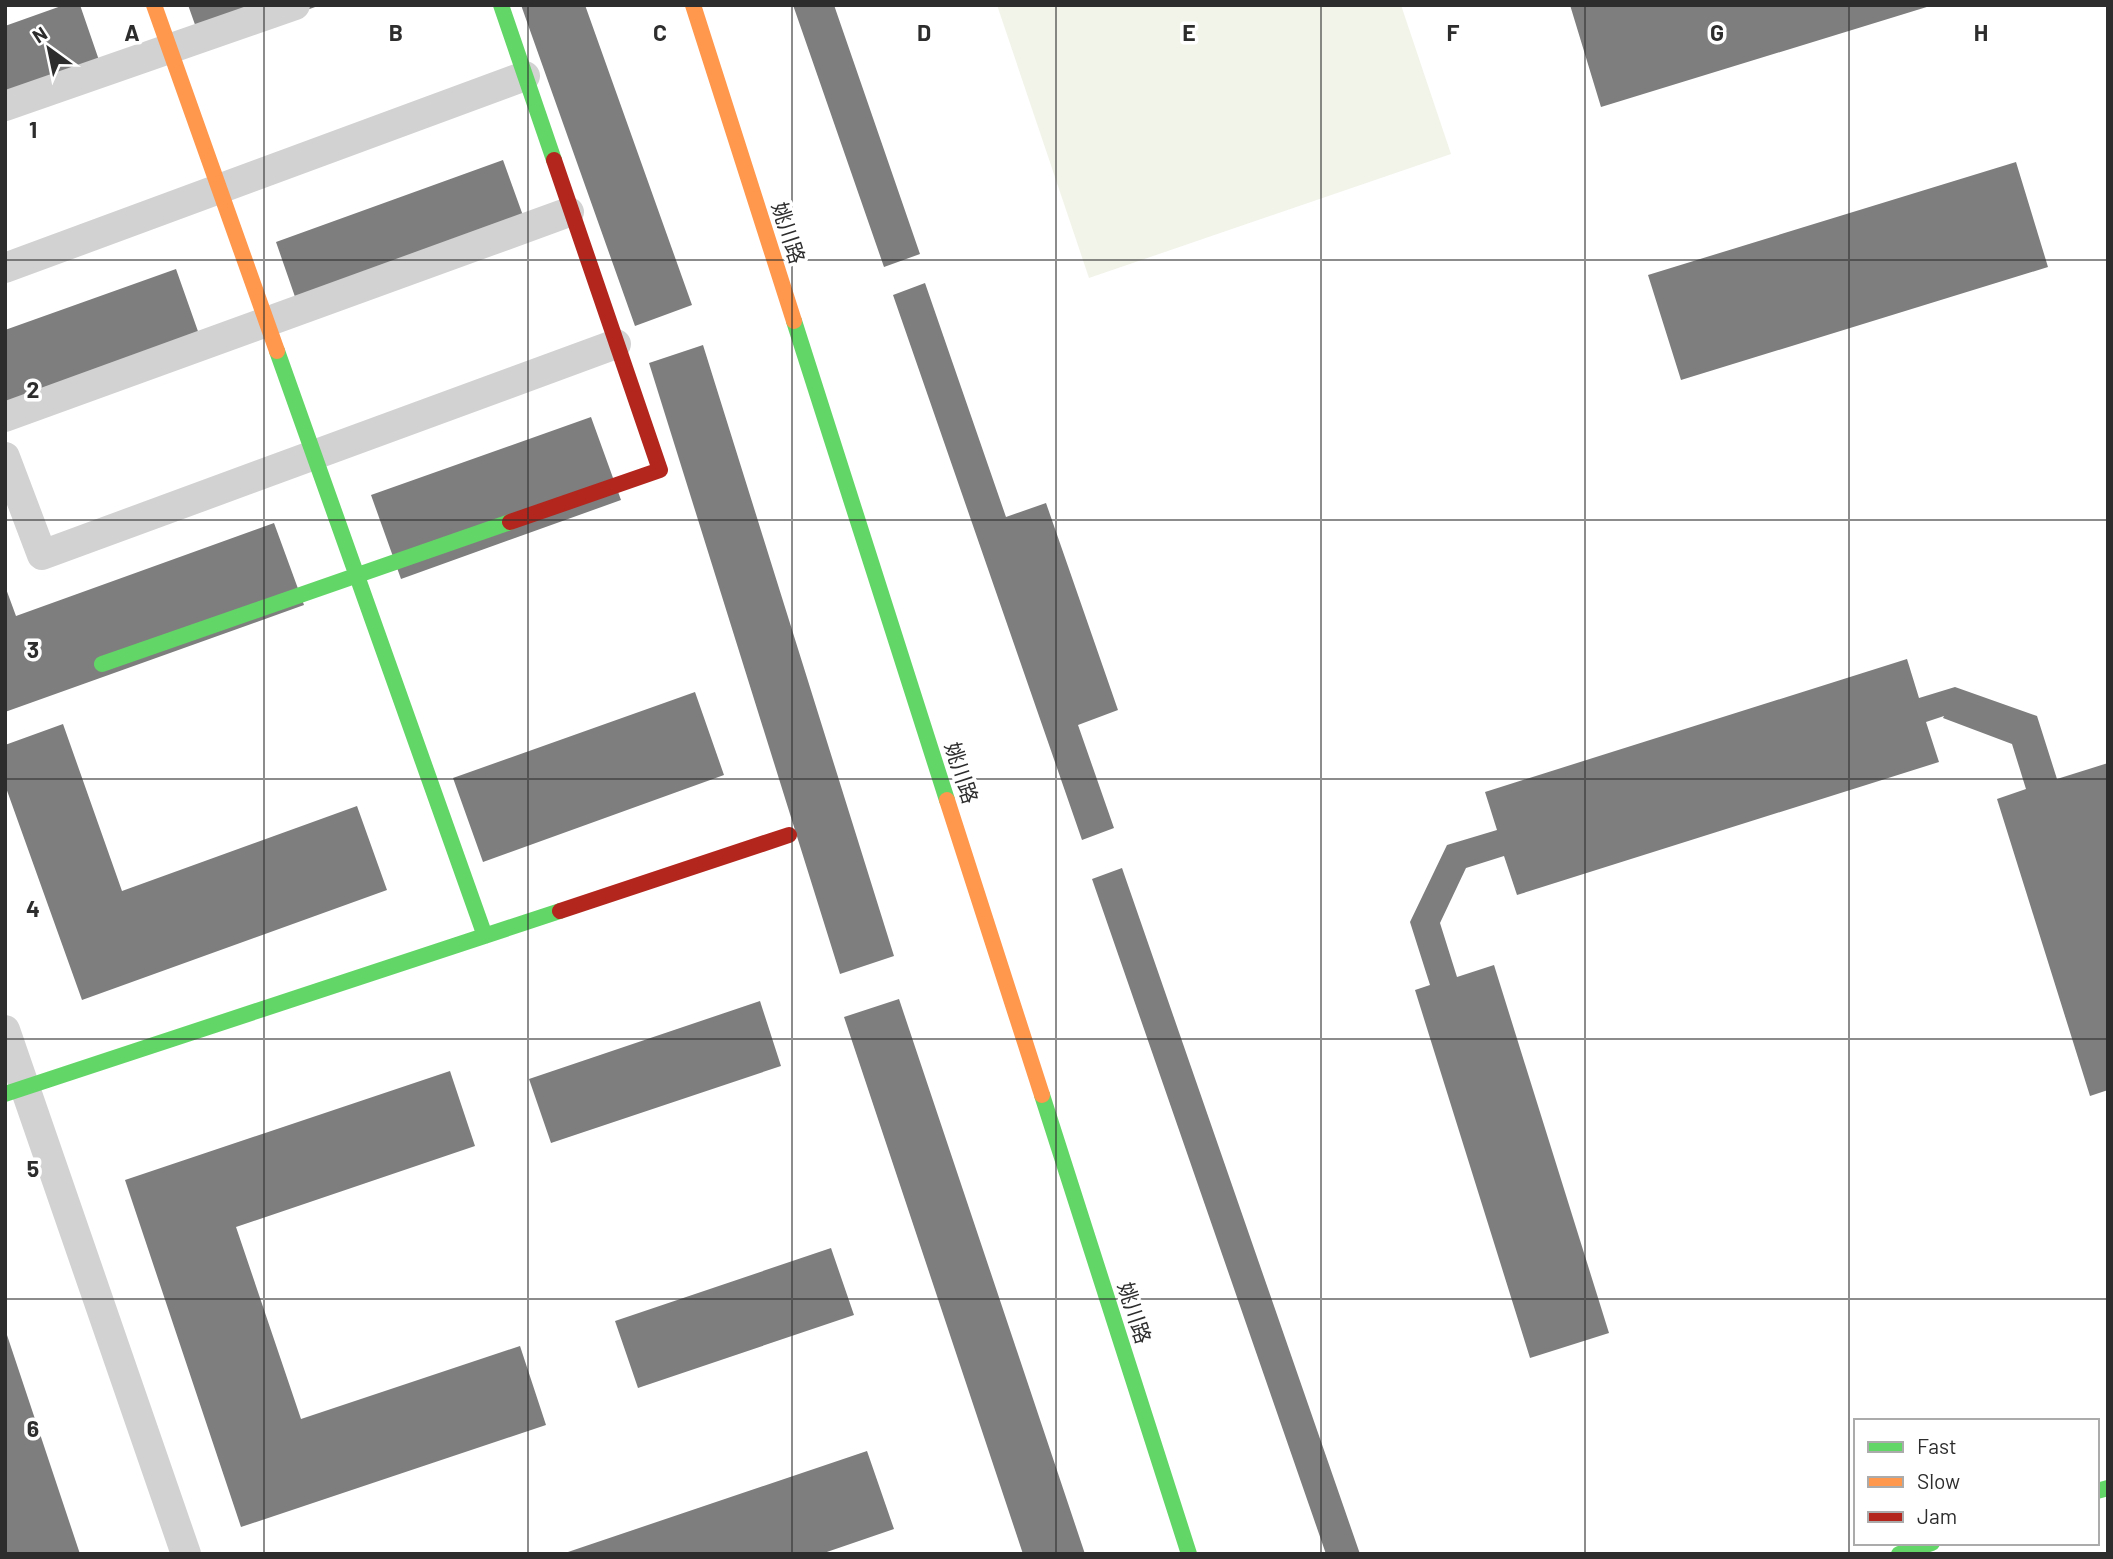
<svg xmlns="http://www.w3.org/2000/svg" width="2113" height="1559" font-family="Barlow,'Noto Sans SC',sans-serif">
  <rect width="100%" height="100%" fill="#fff"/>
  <path fill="#f2f4ea" d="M997,5H1401L1451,154L1089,278Z"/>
  <path fill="#7e7e7e" d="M64,5H80L101,66L5,101V26Z
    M188,5H318V6L203,47Z
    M521,5H585L692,305L635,326Z
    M793,5H834L920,254L884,267Z
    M1570,5H1930V6L1601,107Z
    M503,160L530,235L302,317L276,242Z
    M2016,162L2048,267L1681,380L1648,275Z
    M176,269L206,354L5,425V330Z
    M925,283L1006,517L1046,503L1118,710L1078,725L1114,828L1082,840L893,295Z
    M703,345L894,956L840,974L649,363Z
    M591,417L621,500L401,579L371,495Z
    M274,523L304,605L5,712V586L16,616Z
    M1907,659L1919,698L1955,687L2037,716L2057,779L2108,763V1090L2090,1096L1997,799L2026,789L2012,744L1943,718L1944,716L1926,722L1939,762L1517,895L1504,856L1466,868L1440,923L1457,977L1494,965L1609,1333L1530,1358L1415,990L1430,985L1410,922L1447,845L1497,830L1485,792Z
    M695,692L724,775L483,862L453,778Z
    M63,724L122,891L357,806L387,890L82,1000L5,785V745Z
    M1122,868L1360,1554H1326L1092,879Z
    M899,999L1085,1554H1023L844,1017Z
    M760,1001L781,1066L551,1143L529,1079Z
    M450,1071L475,1146L236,1227L301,1419L520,1346L546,1425L241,1527L125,1180Z
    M831,1248L854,1315L638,1388L615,1321Z
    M5,1332H6L80,1554H5Z
    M867,1451L894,1529L821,1554H562Z"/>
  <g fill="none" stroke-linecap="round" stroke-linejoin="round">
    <path stroke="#d2d2d2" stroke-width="30" d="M5,106L295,5
      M5,268L525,76
      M5,417L569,212
      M5,457L42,555L616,344
      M5,1030L186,1554"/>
    <path stroke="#63d668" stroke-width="16" d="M501,5L554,160
      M794,321L947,800
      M277,351L485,936
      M102,664L510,522
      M5,1094L560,911
      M1042,1095L1189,1554
      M2097,1491L2108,1488
      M1899,1554L1932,1543"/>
    <path stroke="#ff974d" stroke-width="16" d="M154,5L277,351
      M693,5L794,321
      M947,800L1042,1095"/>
    <path stroke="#b3261e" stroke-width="16" d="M510,522L660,470L554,160
      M560,911L789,835"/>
  </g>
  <path fill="none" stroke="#2d2d2d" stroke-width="2" stroke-opacity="0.55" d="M264,5V1554M528,5V1554M792,5V1554M1056,5V1554M1321,5V1554M1585,5V1554M1849,5V1554M5,260H2108M5,520H2108M5,779H2108M5,1039H2108M5,1299H2108"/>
  <g text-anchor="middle" stroke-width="7" stroke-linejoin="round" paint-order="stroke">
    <g font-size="21" fill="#2d2d2d" stroke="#fff">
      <text transform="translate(788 233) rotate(72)" y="7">姚川路</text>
      <text transform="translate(961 773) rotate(72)" y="7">姚川路</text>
      <text transform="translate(1134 1313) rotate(72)" y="7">姚川路</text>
    </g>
  </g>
  <g font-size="23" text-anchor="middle" font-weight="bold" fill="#2d2d2d" stroke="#fff" stroke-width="7" stroke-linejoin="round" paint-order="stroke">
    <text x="132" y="41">A</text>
    <text x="396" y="41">B</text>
    <text x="660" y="41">C</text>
    <text x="924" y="41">D</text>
    <text x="1189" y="41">E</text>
    <text x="1453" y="41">F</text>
    <text x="1717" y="41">G</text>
    <text x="1981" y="41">H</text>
    <text x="33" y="138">1</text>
    <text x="33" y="398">2</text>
    <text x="33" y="658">3</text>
    <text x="33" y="917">4</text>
    <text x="33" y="1177">5</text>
    <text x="33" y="1437">6</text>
  </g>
  <rect width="2113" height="1559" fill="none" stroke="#2d2d2d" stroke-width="14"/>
  <rect x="1854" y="1419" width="245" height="126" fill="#ffffff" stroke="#ababab" stroke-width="2"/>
  <rect x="1868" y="1442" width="35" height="10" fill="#63d668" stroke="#ababab" stroke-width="2"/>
  <text x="1917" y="1454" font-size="21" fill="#2d2d2d">Fast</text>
  <rect x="1868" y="1477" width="35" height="10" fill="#ff974d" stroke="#ababab" stroke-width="2"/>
  <text x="1917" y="1489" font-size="21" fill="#2d2d2d">Slow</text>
  <rect x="1868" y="1512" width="35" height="10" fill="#b3261e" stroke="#ababab" stroke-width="2"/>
  <text x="1917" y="1524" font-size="21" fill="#2d2d2d">Jam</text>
  <g transform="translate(49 49) rotate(327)" stroke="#ffffff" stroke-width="5" paint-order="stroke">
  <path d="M0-5L12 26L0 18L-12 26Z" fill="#2d2d2d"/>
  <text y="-10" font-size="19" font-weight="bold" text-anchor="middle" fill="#2d2d2d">N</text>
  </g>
</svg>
